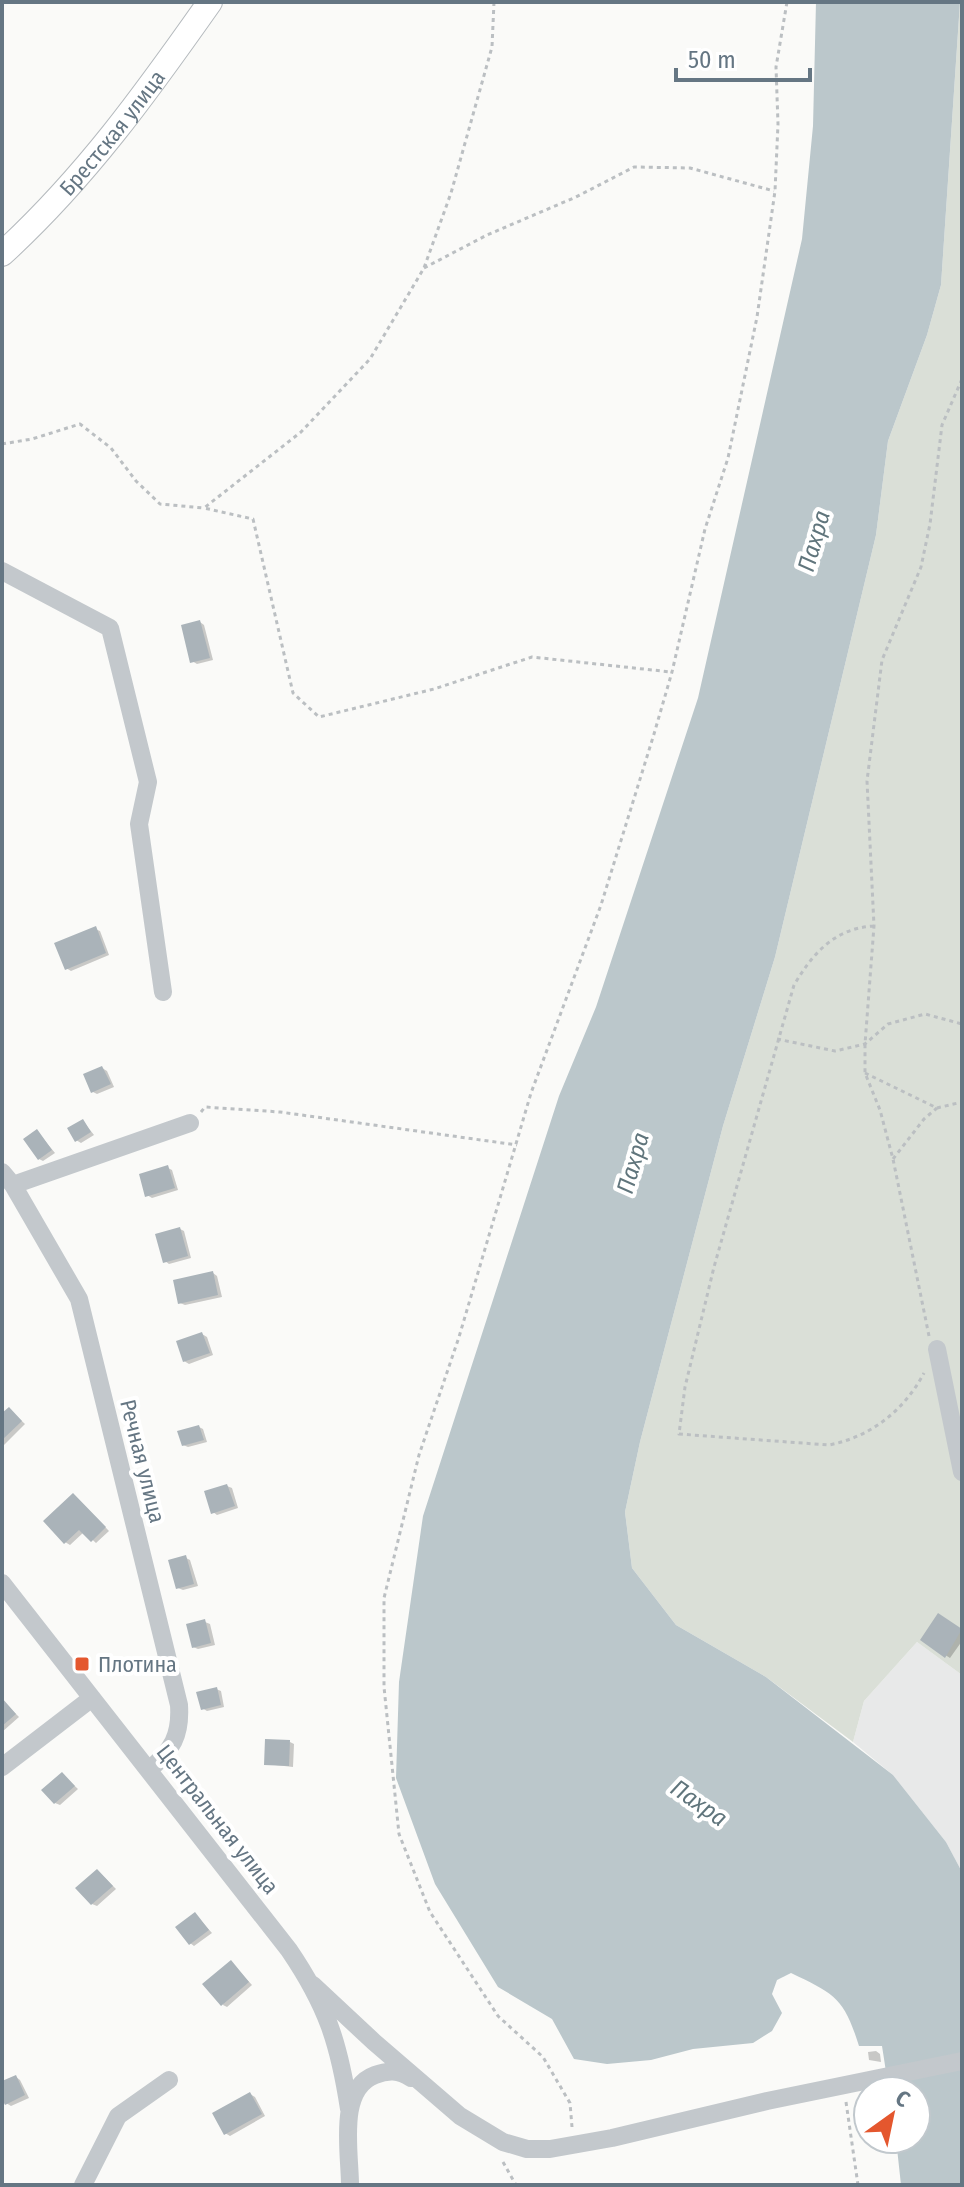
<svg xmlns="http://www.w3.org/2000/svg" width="964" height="2187" font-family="'Fira Sans Condensed',sans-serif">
  <rect width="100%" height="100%" fill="#fafaf8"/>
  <path fill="#e8e9e9" d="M917,1642L962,1675V1872L946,1842L893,1775L853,1742L864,1701Z"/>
  <path fill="#dadfd7" d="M960,2H962V1675L917,1642L864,1701L853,1742L766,1677L676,1625L632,1568L625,1512L640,1442L723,1126L775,957L876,535L888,441L927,335L941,285Z"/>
  <path fill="#bbc7cb" d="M816,2H960L941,285L927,335L888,441L876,535L775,957L723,1126L640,1442L625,1512L632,1568L676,1625L766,1677L893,1775L946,1842L962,1872V2185H901L896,2139H916V2091H889L882,2046H859C844,1998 835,1994 791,1973L777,1980L772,1994L782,2013L772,2031L753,2043L693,2049L651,2060L607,2064L574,2059L552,2019L498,1987L435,1884L396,1778L399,1682L423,1516L559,1096L596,1007L698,698L802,239L813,126Z"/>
  <path fill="#0003" d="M200,622L204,625L213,660L197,664L192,661Z
    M95,929L100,931L109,955L71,971L66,968Z
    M102,1068L107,1071L114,1087L97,1094L93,1092Z
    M83,1121L94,1135L81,1143L76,1140Z
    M37,1131L55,1153L43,1161L39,1159Z
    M168,1168L172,1170L178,1190L152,1198L147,1195Z
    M180,1229L184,1231L191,1258L169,1264L165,1261Z
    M213,1273L217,1276L222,1297L185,1305L180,1303Z
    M202,1334L207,1337L213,1355L189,1364L184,1361Z
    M9,1409L25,1424L4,1445L2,1416Z
    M199,1427L203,1429L207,1442L188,1447L183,1445Z
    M227,1486L232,1488L238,1508L217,1515L213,1512Z
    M74,1495L109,1531L96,1543L84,1532L70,1545L65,1542Z
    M186,1558L190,1560L198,1586L183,1590L178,1588Z
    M939,1616L962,1631V1641L950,1658L922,1640Z
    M205,1622L210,1624L215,1645L198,1649L193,1647Z
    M216,1689L221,1691L224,1707L207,1711L202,1708Z
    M2,1700L19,1717L2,1732Z
    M290,1742L294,1744L293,1767L266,1764Z
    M62,1774L78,1789L60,1805L55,1803Z
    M98,1871L116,1889L97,1906L92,1904Z
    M195,1914L212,1933L194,1946L190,1943Z
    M231,1962L252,1985L227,2007L223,2005Z
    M876,2051L880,2054L881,2062L869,2060L868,2052Z
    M16,2077L20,2080L29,2098L11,2106L6,2103L2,2094V2083Z
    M250,2094L255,2097L265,2116L230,2136L225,2133Z"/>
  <path fill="#aab3b9" d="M200,620L210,658L190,663L181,625Z
    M96,926L106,953L65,970L54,943Z
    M102,1066L111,1084L91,1093L83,1074Z
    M83,1119L91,1132L75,1142L67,1128Z
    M37,1129L52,1150L38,1160L23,1139Z
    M168,1165L175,1188L145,1197L139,1174Z
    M180,1227L188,1256L163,1263L155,1234Z
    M213,1271L218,1295L178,1304L173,1280Z
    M202,1332L210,1353L183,1362L176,1341Z
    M9,1407L22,1421L2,1440V1413Z
    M199,1425L204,1440L182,1446L177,1431Z
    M227,1484L235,1506L211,1514L204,1491Z
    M73,1493L106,1527L91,1542L79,1530L64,1544L43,1521Z
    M186,1555L194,1584L176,1589L168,1560Z
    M938,1613L962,1629L945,1658L920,1640Z
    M205,1619L211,1643L192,1648L186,1624Z
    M217,1687L221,1705L201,1710L196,1692Z
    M2,1698L16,1714L2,1726Z
    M265,1739L290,1740L289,1766L264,1765Z
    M62,1772L75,1786L54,1804L41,1790Z
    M97,1869L113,1886L91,1905L75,1888Z
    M195,1912L209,1930L189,1945L175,1927Z
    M231,1960L249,1982L221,2006L202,1984Z
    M16,2075L25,2095L5,2105L2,2099V2081Z
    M250,2092L262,2114L224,2135L212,2113Z"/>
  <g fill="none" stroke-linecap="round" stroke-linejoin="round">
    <defs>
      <g id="major">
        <path id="s1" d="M2,254C85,178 146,93 210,2"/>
      </g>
    </defs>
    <use href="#major" stroke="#b5babe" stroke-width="26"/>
    <path stroke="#bbbfc2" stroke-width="3" stroke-dasharray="4 4" stroke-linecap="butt" d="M494,2L492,47L451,193L424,268L370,359L301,432L204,508L253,519L293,693L319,717L434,689L532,657L671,672
      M424,268L487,235L576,197L634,167L690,168L774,191
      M2,444L32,439L80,424L111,448L136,481L160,504L204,508
      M874,926C835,928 813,953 794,985L714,1267L685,1387L679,1434L829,1445C870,1437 904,1411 924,1373
      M777,1039L835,1051L865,1044L888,1024L925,1014L962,1024
      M865,1073L937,1108L962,1102
      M201,1112L205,1107L280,1112L517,1145
      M893,1159L924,1119L937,1108
      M929,1336L893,1159L880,1110L865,1073V1044L874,926L867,781L882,660L921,567L930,524L942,425L962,379
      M846,2102L858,2185
      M572,2127L570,2103L543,2057L498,2016L430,1912L399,1834L384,1687V1598L419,1455L459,1337L531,1093L601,905L654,734L672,672L705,529L728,458L757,317L775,191L778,124L776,67L787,2
      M503,2162L516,2185"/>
    <path stroke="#c3c8cc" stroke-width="18" d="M2,571L110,628L148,782L139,824L163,992
      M2,1172L13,1185L79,1299L179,1705C181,1736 172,1750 149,1770
      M13,1185L190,1123
      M937,1349L962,1472
      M2,1583L289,1950C327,2006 339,2043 349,2109
      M2,1767L92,1698
      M313,1985L374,2042L460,2116L503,2142L527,2149H550L612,2138L767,2101L962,2061
      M83,2185L118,2116L169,2080
      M350,2185C350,2152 337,2089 375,2075C388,2070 399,2070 411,2078"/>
    <use href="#major" stroke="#fff" stroke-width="24"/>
  </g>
  <rect fill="#e4572e" stroke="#fff" stroke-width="3" x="74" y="1656" width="16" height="16" rx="4"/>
  <g text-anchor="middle" stroke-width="8" stroke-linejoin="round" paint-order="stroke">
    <g font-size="22" fill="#657683" stroke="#fff">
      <text dy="8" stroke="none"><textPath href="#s1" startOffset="164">Брестская улица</textPath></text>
      <text transform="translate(143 1461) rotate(76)" y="8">Речная улица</text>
      <text transform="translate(218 1819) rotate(52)" y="8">Центральная улица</text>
    </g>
    <g font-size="22" fill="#657683" stroke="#fff" text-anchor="start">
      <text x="98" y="1672">Плотина</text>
    </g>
    <g font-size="24" font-style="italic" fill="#60757c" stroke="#fff">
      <text transform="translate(814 541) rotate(-74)" y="8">Пахра</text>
      <text transform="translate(633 1163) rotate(-74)" y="8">Пахра</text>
      <text transform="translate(699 1803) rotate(35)" y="8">Пахра</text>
    </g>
  </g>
  <rect width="964" height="2187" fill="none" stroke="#657683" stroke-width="8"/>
  <g transform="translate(892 2115) rotate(33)"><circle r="38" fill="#ffffff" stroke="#c1c8cd" stroke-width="2"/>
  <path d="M0-6L14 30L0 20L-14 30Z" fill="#e4572e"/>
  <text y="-12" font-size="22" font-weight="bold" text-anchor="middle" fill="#657683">С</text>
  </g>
  <path d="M676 68v12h134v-12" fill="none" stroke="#657683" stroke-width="4"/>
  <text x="688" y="68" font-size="24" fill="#657683" stroke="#ffffff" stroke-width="6" paint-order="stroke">50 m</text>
</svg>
